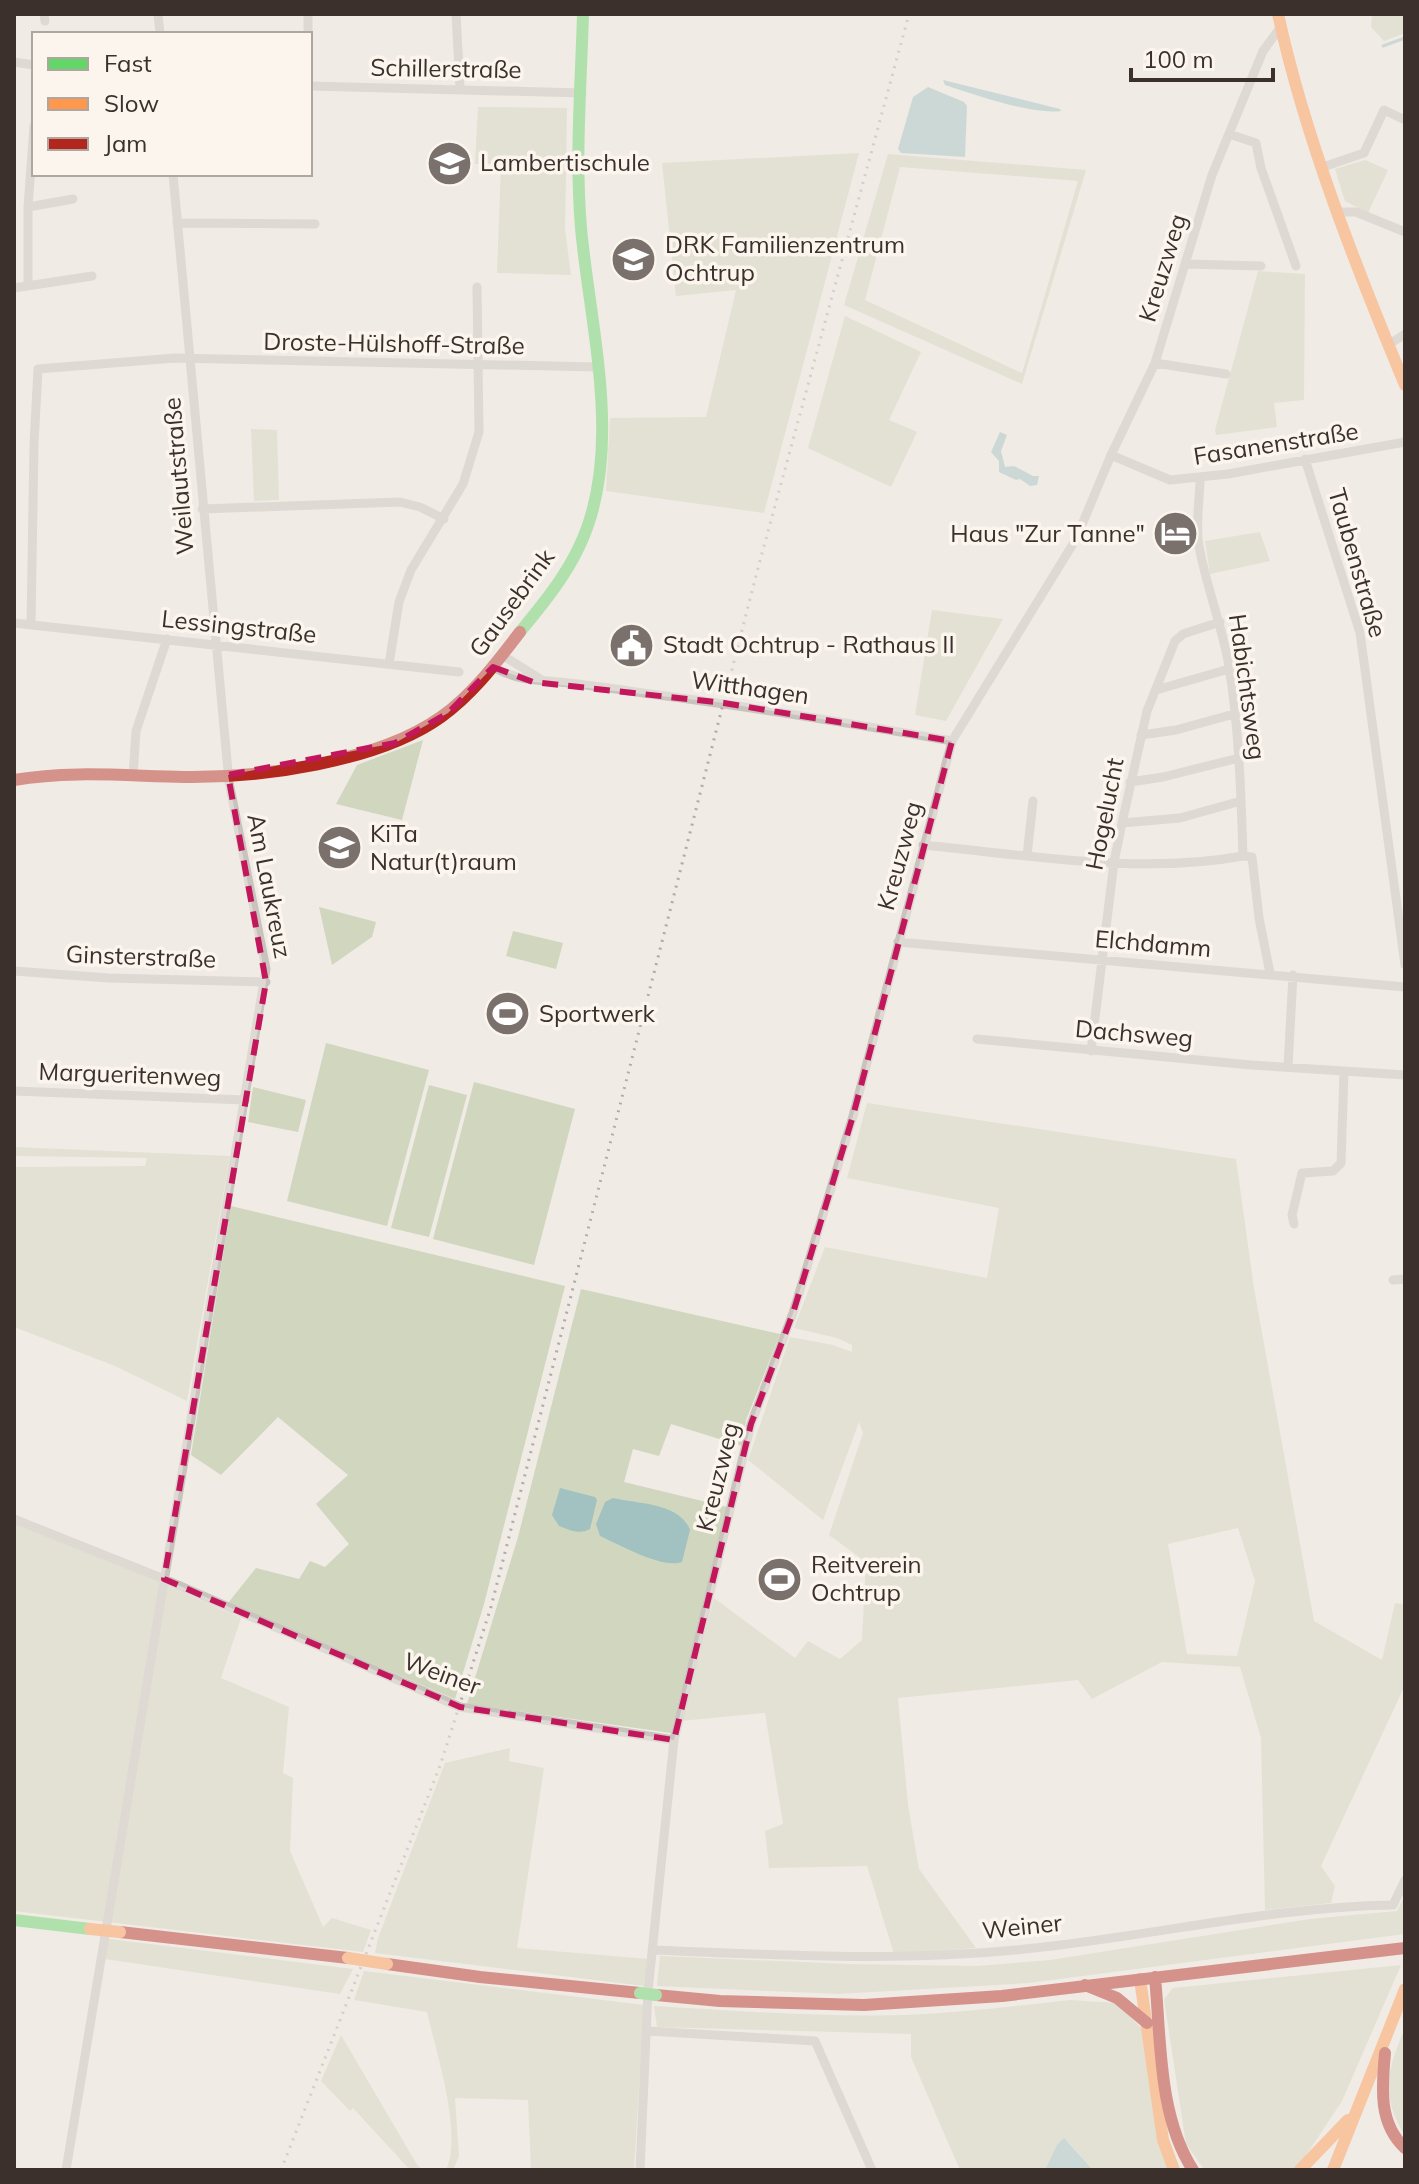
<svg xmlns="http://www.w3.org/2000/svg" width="1419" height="2184" font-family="Mulish,sans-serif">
  <rect width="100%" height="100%" fill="#f0ebe5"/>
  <path fill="#d1d6bf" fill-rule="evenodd" d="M1372,14H1405V33L1384,41L1371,27Z
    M478,107L567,108L565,229L571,275L497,273L501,164H475Z
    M859,153L764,513L606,491L610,418L706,417L736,290L676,296L662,163Z
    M888,154L1086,170L1022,384L844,305ZM900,167L1078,181L1022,373L865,300Z
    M1365,160L1388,170L1368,213L1345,201L1335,169Z
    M1258,271L1305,274L1304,400L1274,403L1277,427L1216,435L1215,430Z
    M845,316L921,352L889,420L917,432L891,487L808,448Z
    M251,429L277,430L279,500L254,501Z
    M1260,532L1270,561L1210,574L1205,541Z
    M932,610L1003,619L946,721L915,715Z
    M423,740L402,820L336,804L357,765Z
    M319,907L376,922L372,937L332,965Z
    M513,931L563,943L556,969L506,956Z
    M326,1043L429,1070L387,1226L287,1201Z
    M474,1082L575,1109L534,1265L433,1239Z
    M429,1085L467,1095L429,1237L391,1228Z
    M253,1087L306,1100L298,1132L248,1122Z
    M867,1103L1236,1159L1254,1288L1314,1621L1382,1660L1395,1603L1405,1605V1685L1321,1866L1335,1886L1331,1903L1265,1910L1261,1738L1240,1667L1162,1662L1092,1699L1078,1680L898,1698L908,1805L919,1869L976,1948L894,1954L867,1866L769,1868L765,1831L783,1824L765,1713L681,1721L714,1598L795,1658L808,1641L840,1659L862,1640L866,1562L829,1535L863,1433L859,1422L823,1520L748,1460L790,1337L833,1345L852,1352V1345L837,1338L794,1328L825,1247L987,1278L999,1208L847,1178ZM1238,1528L1255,1581L1237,1656L1187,1654L1168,1544Z
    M14,1147L230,1156L187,1401L115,1366L14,1327V1167L145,1166L147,1158L14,1156Z
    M231,1206L565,1286L484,1604L455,1699L228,1603L256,1568L299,1579L310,1561L325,1567L349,1544L316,1504L348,1475L278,1417L221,1475L191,1455Z
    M581,1289L780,1334L746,1420L742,1446L671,1424L659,1456L633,1449L624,1482L727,1507L671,1733L467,1704L518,1537Z
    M14,1523L160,1580L168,1586L241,1618L221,1678L289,1707L283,1773L293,1778L290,1851L323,1927L332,1918L371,1930L363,1952L14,1911Z
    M510,1748L509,1761L544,1768L517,1948L649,1959L644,1986L375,1953L378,1938L445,1763Z
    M1405,1895V1934L1029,1983L838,1994L657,1986L660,1956L848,1964L977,1966L1050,1960L1310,1919L1397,1911Z
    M109,1939L353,1969L340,1994L105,1959Z
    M1401,1965L1342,2101L1301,2163L1292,2170L1204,2169L1186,2144L1164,1999L1173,1988Z
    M364,1971L644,2005L634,2170H531L528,2100L455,2098L459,2156L453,2170H446C463,2133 436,2052 427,2012L354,2000Z
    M1070,2000L1117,2003L1142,2029L1168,2170H1093L1068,2142L1052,2158L1045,2170H960L911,2057V2034L657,2027L654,2006C738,2011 821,2017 905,2015C961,2013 1016,2006 1070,2000Z
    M1405,2028V2136C1380,2095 1387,2070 1405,2028Z
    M341,2035L416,2163L422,2170H410L353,2108L350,2111L321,2081Z"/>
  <path fill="#a1c2c1" d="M943,80L1060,109L1061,111C1032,115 976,95 945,85Z
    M928,87L964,102L967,106L965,157L901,153L898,149L913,97Z
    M1000,432L1007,435L1001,451L1005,467L1014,466L1033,476H1039L1037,485L1030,486L1020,479L1016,480L999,472V461L991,452Z
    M560,1488L595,1497L597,1500L590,1529C579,1535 570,1530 559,1526L552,1515Z
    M613,1498C639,1504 680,1503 690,1530L682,1562C662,1569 620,1545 600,1536L596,1524L605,1502Z
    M1064,2138L1093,2170H1045L1057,2145Z"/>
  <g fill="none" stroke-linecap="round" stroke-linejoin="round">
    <path stroke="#a1c2c1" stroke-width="3" d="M1383,46L1405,38"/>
    <path stroke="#c9c3be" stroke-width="9" d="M44,14L45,21
      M158,14L160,34
      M456,14L460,88
      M308,34V14
      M14,62L34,65
      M310,86L582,93
      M1229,134L1256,143L1261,168L1296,266
      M1323,167L1364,153L1384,110L1405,120
      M28,207L73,199
      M1339,212H1356L1405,232
      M177,223L315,224
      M1187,264L1261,266
      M28,286V207L34,126
      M14,288L92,276
      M1388,345L1405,334
      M1155,363L1226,374
      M1111,455L1170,480L1228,474L1405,442
      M1305,459L1360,633L1405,965
      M1200,478C1200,499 1195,524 1199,546C1206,586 1222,625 1229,666C1239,728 1241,793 1243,856
      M202,509L400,502L420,507L444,519
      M14,623L459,672
      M31,625L34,444L38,369L175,358L598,367
      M502,655L542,680
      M389,664L399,602L411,570L463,484L479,432L477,287
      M493,667C523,683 538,679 569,683C594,686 618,689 643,693C746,706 849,723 952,741
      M1156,690L1229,669
      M1141,735L1176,730L1234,714
      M133,776L136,731L167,639
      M1130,782L1163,777L1239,758
      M1122,823L1180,818L1241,801
      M923,845C1028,855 1139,875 1243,856
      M1027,856L1033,801
      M1243,856L1252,857L1259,918L1270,973
      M898,942L1405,987
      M14,971L109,978L266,982
      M977,1039L1251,1065L1405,1075
      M1091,1051L1114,862L1122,823L1147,711L1175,641L1183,634L1220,622
      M1288,1067L1293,975
      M14,1091L245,1100
      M1294,1224L1292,1215L1302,1173L1333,1171L1341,1163L1344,1072
      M1393,1280L1405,1279
      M14,1519L164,1579L460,1707L674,1740
      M653,1950C777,1955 901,1962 1025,1949C1148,1937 1269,1907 1393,1905L1405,1880
      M648,2031L815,2041L872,2170
      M66,2170L266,969L229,782L173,174
      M640,2170L648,1991L674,1740L751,1424L793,1313L853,1116L952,741L1076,539L1111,455L1155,363L1212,175L1263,51L1280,28"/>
    <path stroke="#63d668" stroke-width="12" d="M520,632C541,606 564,579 579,547C625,452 590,328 581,228C575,157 581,85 583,14
      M14,1920L90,1929"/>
    <path stroke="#ff974d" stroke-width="12" d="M1278,14C1305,138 1356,267 1405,385
      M1140,1979L1163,2140L1174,2170
      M1300,2170L1348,2120
      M1333,2170L1405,1989"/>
    <path stroke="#b3261e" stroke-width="12" d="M14,780C71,770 127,776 184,777C260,778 378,762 441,717C473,694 496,663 520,632
      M120,1932L348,1958
      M387,1964L480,1977L640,1993
      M1155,1977C1161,2040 1158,2116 1193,2170
      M1085,1985L1117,1998L1147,2023
      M656,1995L720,2001L864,2005L1002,1996L1405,1948
      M1385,2053C1382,2087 1378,2123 1405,2148"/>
    <path stroke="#b1aca8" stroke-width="3" stroke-dasharray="2 6" stroke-linecap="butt" d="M281,2170L440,1766L491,1607L757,572L909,14"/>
    <path stroke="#63d668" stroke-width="12" d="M640,1993L656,1995"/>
    <path stroke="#ff974d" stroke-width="12" d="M90,1929L120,1932
      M348,1958L387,1964"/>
  </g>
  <path d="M0 0H1419V2184H0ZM493,667L533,682L724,703L952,741L853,1116L793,1313L751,1424L674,1740L460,1707L164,1579L266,982L228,775L395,743L448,713Z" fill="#f0ebe5" fill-opacity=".55" fill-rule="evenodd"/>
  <path fill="none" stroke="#c2185b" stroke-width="6" stroke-dasharray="16 10" stroke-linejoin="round" d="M493,667L533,682L724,703L952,741L853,1116L793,1313L751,1424L674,1740L460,1707L164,1579L266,982L228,775L395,743L448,713Z"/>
  <defs>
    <symbol id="school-disc" viewBox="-11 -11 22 22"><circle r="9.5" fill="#7a716c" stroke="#fbf5ee"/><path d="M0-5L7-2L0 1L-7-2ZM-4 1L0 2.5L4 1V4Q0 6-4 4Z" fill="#fff"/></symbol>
    <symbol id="hotel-disc" viewBox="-11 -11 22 22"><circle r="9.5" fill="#7a716c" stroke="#fbf5ee"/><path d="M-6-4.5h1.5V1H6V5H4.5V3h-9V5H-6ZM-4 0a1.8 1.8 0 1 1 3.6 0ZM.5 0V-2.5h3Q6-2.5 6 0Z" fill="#fff"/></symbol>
    <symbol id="civic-disc" viewBox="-11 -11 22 22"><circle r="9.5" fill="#7a716c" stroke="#fbf5ee"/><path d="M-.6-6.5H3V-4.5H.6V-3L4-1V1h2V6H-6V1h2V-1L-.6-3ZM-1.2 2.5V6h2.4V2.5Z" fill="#fff"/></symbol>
    <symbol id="stadium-disc" viewBox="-11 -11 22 22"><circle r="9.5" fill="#7a716c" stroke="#fbf5ee"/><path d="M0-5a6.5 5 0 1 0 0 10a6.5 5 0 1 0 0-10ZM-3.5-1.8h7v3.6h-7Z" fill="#fff"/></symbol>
  </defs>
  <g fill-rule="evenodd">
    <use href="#school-disc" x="424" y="138" width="51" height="51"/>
    <use href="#school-disc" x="608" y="234" width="51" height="51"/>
    <use href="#hotel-disc" x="1150" y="508" width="51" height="51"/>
    <use href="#civic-disc" x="606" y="620" width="51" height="51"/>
    <use href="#school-disc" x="314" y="822" width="51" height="51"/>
    <use href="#stadium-disc" x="482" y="988" width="51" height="51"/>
    <use href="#stadium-disc" x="754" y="1554" width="51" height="51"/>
  </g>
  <g text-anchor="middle" stroke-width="7" stroke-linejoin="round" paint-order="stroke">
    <g font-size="24" fill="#3b302b" stroke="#fbf5ee">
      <text transform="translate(446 69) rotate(1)" y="8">Schillerstraße</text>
      <text transform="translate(1163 268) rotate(-73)" y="8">Kreuzweg</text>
      <text transform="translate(394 344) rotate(1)" y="8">Droste-Hülshoff-Straße</text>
      <text transform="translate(1276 444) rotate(-9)" y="8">Fasanenstraße</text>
      <text transform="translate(179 476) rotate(-95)" y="8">Weilautstraße</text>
      <text transform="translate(1357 563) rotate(74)" y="8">Taubenstraße</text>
      <text transform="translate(512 603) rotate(-54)" y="8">Gausebrink</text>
      <text transform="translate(239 627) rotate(6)" y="8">Lessingstraße</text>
      <text transform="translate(1247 687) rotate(82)" y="8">Habichtsweg</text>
      <text transform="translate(750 688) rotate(8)" y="8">Witthagen</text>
      <text transform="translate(1105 814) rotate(-79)" y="8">Hogelucht</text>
      <text transform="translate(900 856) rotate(-75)" y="8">Kreuzweg</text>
      <text transform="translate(269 886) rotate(79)" y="8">Am Laukreuz</text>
      <text transform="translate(1153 944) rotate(5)" y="8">Elchdamm</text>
      <text transform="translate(141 957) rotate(2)" y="8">Ginsterstraße</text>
      <text transform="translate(1134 1034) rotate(5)" y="8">Dachsweg</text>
      <text transform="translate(130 1075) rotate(2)" y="8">Margueritenweg</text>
      <text transform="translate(718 1477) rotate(-76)" y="8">Kreuzweg</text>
      <text transform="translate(442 1674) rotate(20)" y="8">Weiner</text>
      <text transform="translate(1022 1927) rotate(-6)" y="8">Weiner</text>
    </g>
    <g font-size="24" fill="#3b302b" stroke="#fbf5ee" text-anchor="start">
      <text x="480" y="171">Lambertischule</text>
      <text x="665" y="253">DRK Familienzentrum<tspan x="665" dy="28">Ochtrup</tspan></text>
      <text x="1145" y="542" text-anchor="end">Haus "Zur Tanne"</text>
      <text x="663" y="653">Stadt Ochtrup - Rathaus II</text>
      <text x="370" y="842">KiTa<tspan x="370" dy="28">Natur(t)raum</tspan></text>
      <text x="539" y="1022">Sportwerk</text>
      <text x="811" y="1573">Reitverein<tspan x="811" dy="28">Ochtrup</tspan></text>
    </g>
  </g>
  <rect width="1419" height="2184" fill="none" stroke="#3b302b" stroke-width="32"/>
  <rect x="32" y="32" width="280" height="144" fill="#fbf5ee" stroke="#aea6a0" stroke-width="2"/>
  <rect x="48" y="58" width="40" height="12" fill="#63d668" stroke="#aea6a0" stroke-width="2"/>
  <text x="104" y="72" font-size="24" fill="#3b302b">Fast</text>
  <rect x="48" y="98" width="40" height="12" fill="#ff974d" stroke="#aea6a0" stroke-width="2"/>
  <text x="104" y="112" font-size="24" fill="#3b302b">Slow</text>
  <rect x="48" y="138" width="40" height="12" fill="#b3261e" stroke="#aea6a0" stroke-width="2"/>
  <text x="104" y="152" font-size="24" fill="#3b302b">Jam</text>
  <path d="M1131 68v12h142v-12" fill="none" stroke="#3b302b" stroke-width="4"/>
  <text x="1143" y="68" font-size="24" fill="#3b302b" stroke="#fbf5ee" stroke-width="6" paint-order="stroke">100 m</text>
</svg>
